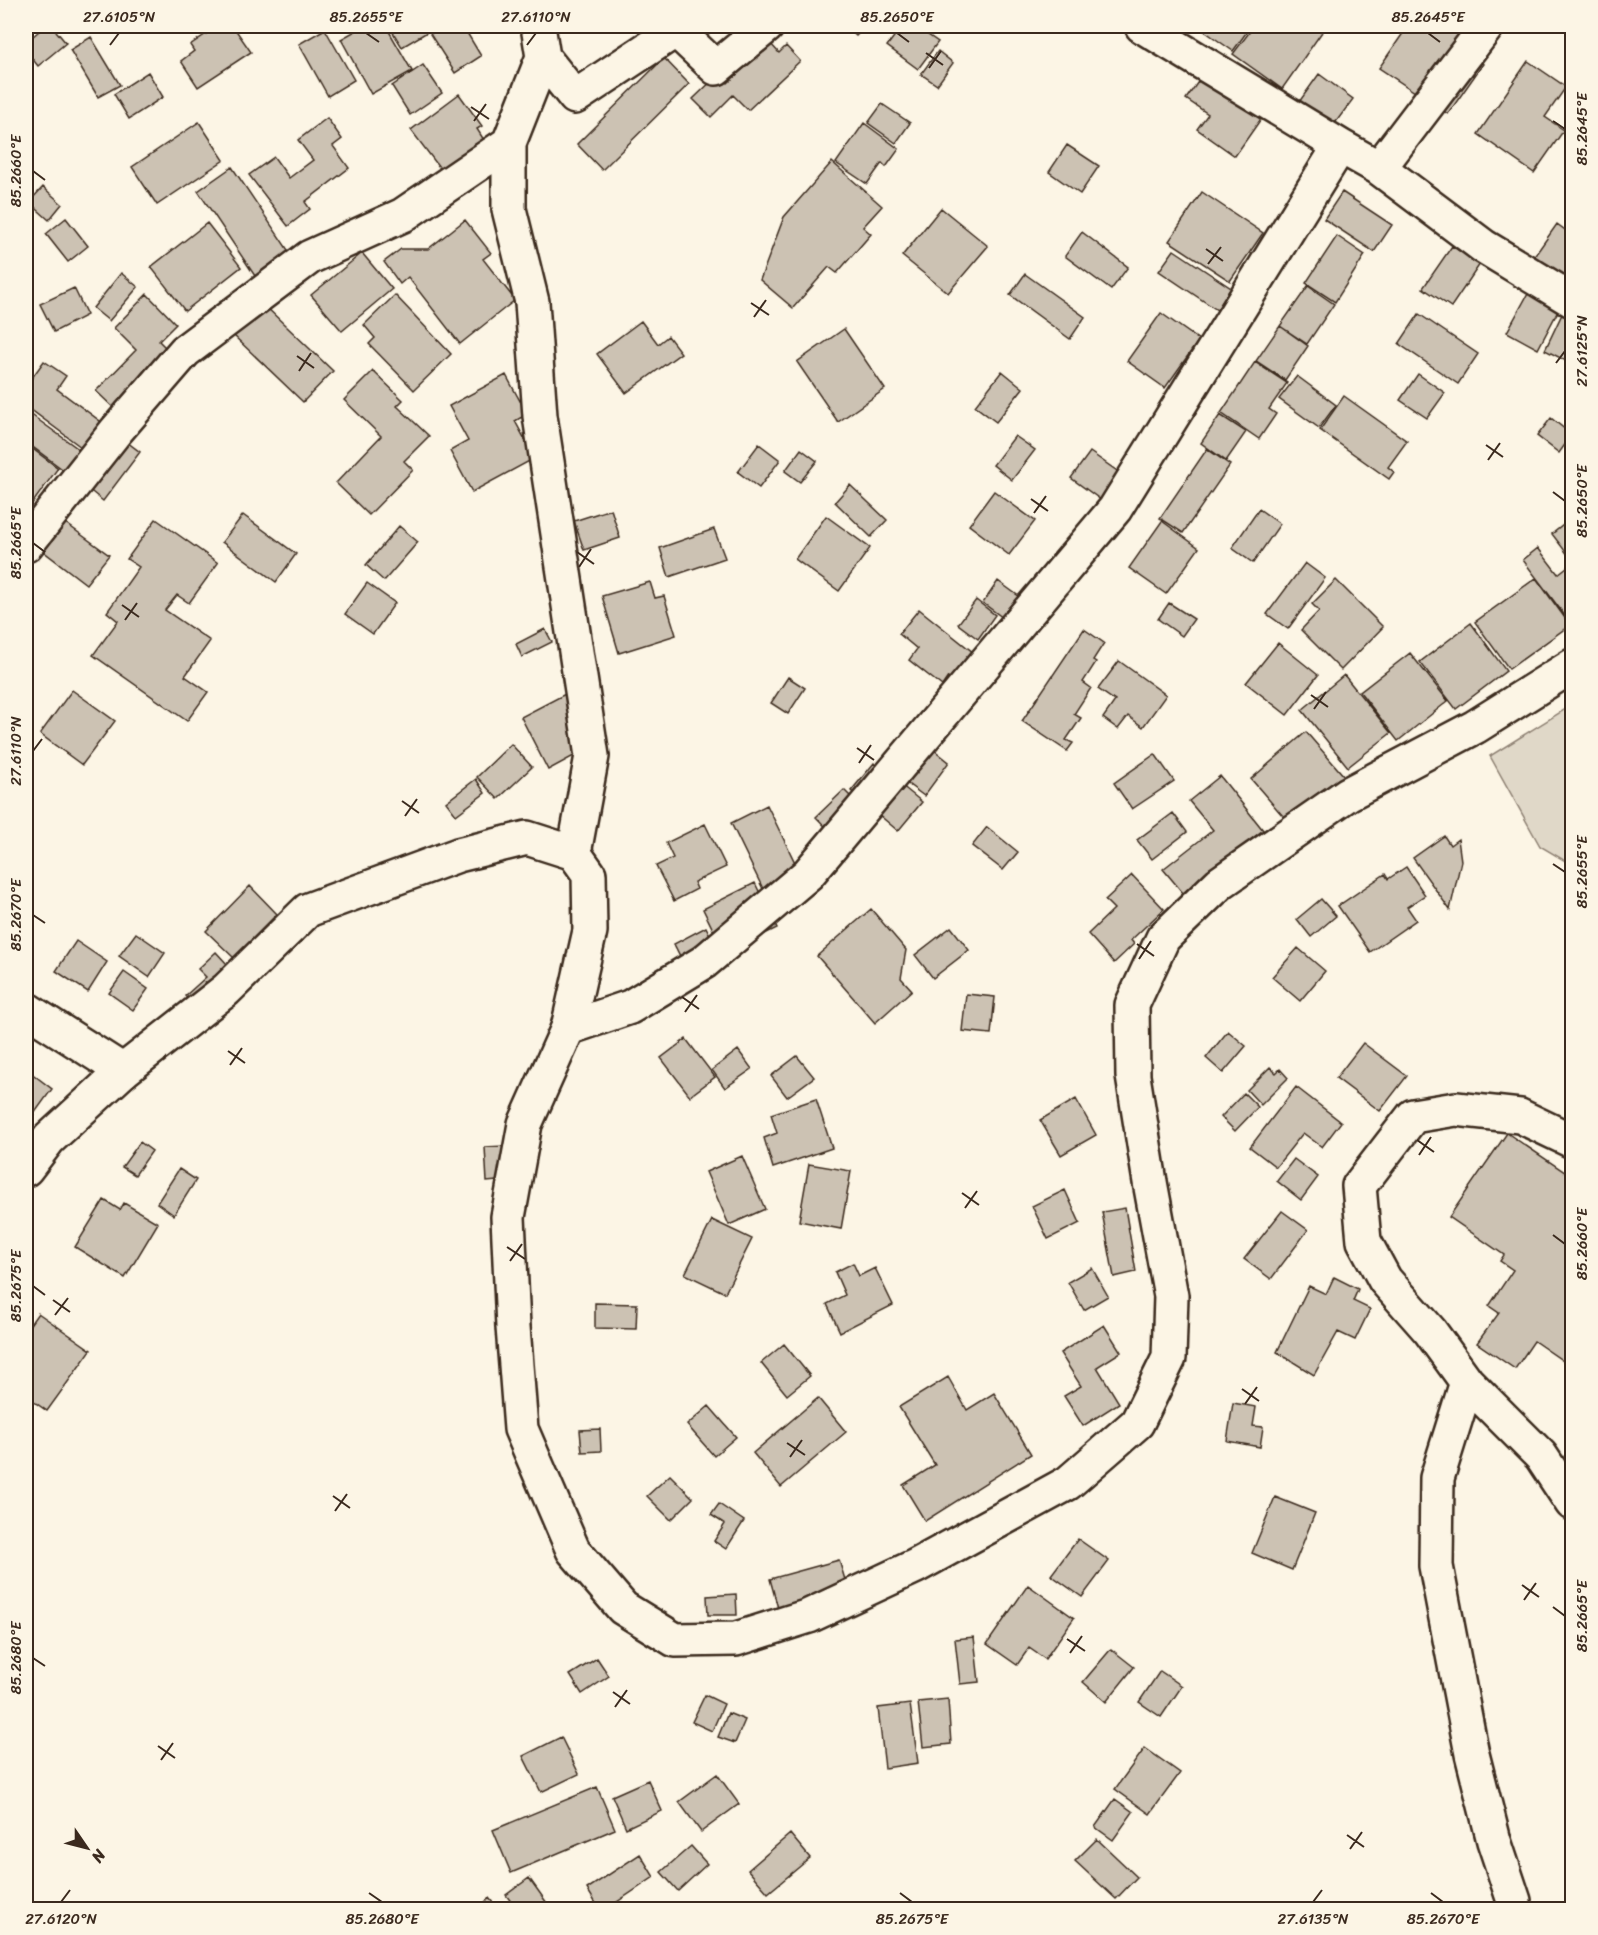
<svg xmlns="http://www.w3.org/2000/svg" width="1598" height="1935" font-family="Sriracha,sans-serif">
  <rect width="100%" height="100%" fill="#fcf5e5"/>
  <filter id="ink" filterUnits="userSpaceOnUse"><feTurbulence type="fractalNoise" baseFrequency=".0167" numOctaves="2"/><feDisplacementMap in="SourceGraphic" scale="12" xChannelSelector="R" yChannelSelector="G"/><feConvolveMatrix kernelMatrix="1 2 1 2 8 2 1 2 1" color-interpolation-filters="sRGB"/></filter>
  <g filter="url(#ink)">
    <path fill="#e0d8c8" stroke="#8e8173" stroke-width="1.5" d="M1572,705V865L1540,846L1490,756Z"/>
    <path fill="#ccc2b3" stroke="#3b2a1e" stroke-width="1.5" d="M45,26H52L66,43L38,66L26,51V42Z
      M218,26H233L251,52L198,87L181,61L194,51L190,45Z
      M364,26H386L412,71L371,94L341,39Z
      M389,26H426L429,31L402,47Z
      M443,26H463L481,56L455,73L430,34Z
      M845,26H866L856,36Z
      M902,26H915L938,42L918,69L887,46Z
      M1202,26H1251L1233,51L1200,28Z
      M1254,26H1313L1322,32L1282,89L1233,54Z
      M1408,26H1473L1478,60L1483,64L1448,114L1379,68Z
      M325,29L354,80L328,96L299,44Z
      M91,37L120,85L98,97L70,50Z
      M770,43L779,53L786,46L800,61L748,110L733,95L711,117L693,99L719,74L728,83Z
      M938,51L953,63L937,85L921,74Z
      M1218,53L1277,96L1235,156L1197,129L1208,114L1186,99Z
      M664,58L689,84L602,170L577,144Z
      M1528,61L1566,87L1545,117L1564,130L1534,173L1478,134Z
      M423,65L442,93L410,115L392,86Z
      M148,72L163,97L129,119L114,94Z
      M1319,74L1353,99L1333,126L1299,102Z
      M459,94L482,126L477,129L484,140L442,171L411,130Z
      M882,104L910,123L896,143L868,123Z
      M327,118L342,139L333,146L349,168L305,202L310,209L288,226L249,175L274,157L289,178L313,160L298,140Z
      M199,122L224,160L157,205L132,167Z
      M864,123L899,149L886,167L882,163L867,184L836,163Z
      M1067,145L1099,166L1080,194L1049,172Z
      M832,162L882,206L863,227L871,234L837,273L829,267L793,308L760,280L784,217Z
      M232,167L292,256L257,279L198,191Z
      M43,187L62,204L49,220L29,202Z
      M1202,192L1263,233L1230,281L1169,241Z
      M1342,192L1392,225L1374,252L1324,219Z
      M941,208L988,246L948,293L902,256Z
      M66,218L88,246L68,262L46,234Z
      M465,220L491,253L483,259L515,300L460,344L408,277L400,284L384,262L401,249H428Z
      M207,223L241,267L185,311L151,267Z
      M1557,224L1572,235V284L1531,261Z
      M1082,232L1128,267L1111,290L1065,256Z
      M1337,236L1365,255L1335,302L1306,283Z
      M1452,246L1480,264L1451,307L1423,288Z
      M1174,250L1231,288L1217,310L1159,271Z
      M362,253L392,289L342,331L311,295Z
      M121,273L138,287L109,321L93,308Z
      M1025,274L1085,317L1070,339L1010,295Z
      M1308,286L1334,304L1307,344L1280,326Z
      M74,288L87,315L54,332L40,304Z
      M1529,292L1559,309L1538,349L1507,332Z
      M147,294L176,324L159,341L172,354L117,411L96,391L136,350L114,328Z
      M395,295L451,354L414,390L369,344L375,338L364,325Z
      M262,303L333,371L303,402L233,335Z
      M1563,312L1572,317V364L1545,350Z
      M1161,313L1199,340L1165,388L1127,361Z
      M1419,314L1478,354L1458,384L1399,344Z
      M641,321L658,344L668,336L681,353L626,393L597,354Z
      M26,324L32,329L26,337Z
      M1280,326L1308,346L1285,380L1256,361Z
      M844,329L885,389L838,422L797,362Z
      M44,361L66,376L57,389L104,424L85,450L26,406V386Z
      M1255,362L1287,383L1269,409L1276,414L1259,439L1221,413Z
      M373,371L403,400L397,406L429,436L404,461L413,470L369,515L336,483L381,436L344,400Z
      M1002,371L1023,388L996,422L975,406Z
      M1418,374L1445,393L1427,418L1400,400Z
      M506,375L527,414L515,421L535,458L472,492L450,451L468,441L449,406Z
      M1297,376L1336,405L1319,428L1279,399Z
      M1344,396L1407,441L1388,467L1394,472L1389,479L1320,430Z
      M26,411L84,453L69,474L26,442Z
      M1220,415L1246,432L1226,461L1201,443Z
      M1551,418L1572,435L1559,453L1537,436Z
      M119,436L140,452L103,501L82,484Z
      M1015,436L1035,450L1012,480L993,465Z
      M26,444L58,468L26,512Z
      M759,444L780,460L759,488L738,472Z
      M801,449L817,461L800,482L785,471Z
      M1207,449L1230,465L1183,533L1160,518Z
      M1090,452L1120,473L1101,500L1071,478Z
      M850,485L887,520L871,537L835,502Z
      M994,491L1035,521L1009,555L969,525Z
      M611,509L620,538L584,550L574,521Z
      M1259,509L1280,524L1253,563L1232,548Z
      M243,515L296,554L276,582L222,542Z
      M826,516L870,548L839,591L795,559Z
      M1572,518V560L1552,534Z
      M156,519L218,563L189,603L177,595L165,610L210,641L185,676L208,692L187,721L93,655L118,621L107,612L139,567L127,559Z
      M1162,521L1199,548L1166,594L1129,568Z
      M64,522L109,555L86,584L43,551Z
      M399,526L418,542L384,581L366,565Z
      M714,529L725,558L669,577L660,548Z
      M1538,548L1558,574L1572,563V625L1523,560Z
      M1305,563L1325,578L1288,629L1267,614Z
      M1536,578L1570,625L1509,669L1475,622Z
      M1336,580L1383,627L1341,670L1301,630L1319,611L1312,604Z
      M998,581L1038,610L1022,632L983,603Z
      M650,582L655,598L664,596L676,635L619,653L602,596Z
      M367,583L395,603L373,634L345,614Z
      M976,600L995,615L978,639L958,624Z
      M1169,603L1194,619L1182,636L1158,619Z
      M919,609L974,653L953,681L948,677L942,686L909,660L917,649L899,634Z
      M1471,623L1506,671L1456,709L1420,662Z
      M545,629L552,642L522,657L516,644Z
      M1084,629L1104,643L1093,660L1096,662L1083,682L1091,688L1074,714L1081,718L1066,740L1073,743L1067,751L1022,721Z
      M1278,643L1318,675L1287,715L1246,683Z
      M1410,653L1448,701L1398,741L1360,692Z
      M1119,661L1166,695L1143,727L1128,716L1118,729L1103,718L1115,701L1098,689Z
      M1344,675L1391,733L1348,767L1302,710Z
      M788,677L805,688L788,714L771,703Z
      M72,690L115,721L82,765L40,734Z
      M569,692L596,744L548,770L521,717Z
      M1306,732L1344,776L1289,823L1251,779Z
      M923,741L949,762L924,796L885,767Z
      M511,744L532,767L498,799L477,777Z
      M1155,754L1174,781L1132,809L1114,783Z
      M874,763L922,802L898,831L851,791Z
      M1220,776L1263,830L1183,893L1163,869L1213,830L1189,801Z
      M476,779L485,793L456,815L446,802Z
      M844,790L875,821L847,849L816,817Z
      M767,805L802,877L766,895L731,823Z
      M1173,813L1187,832L1152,859L1137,840Z
      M705,824L726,867L694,882L697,889L674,901L656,866L673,858L666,843Z
      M987,827L1018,852L1003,870L972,846Z
      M1444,836L1450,845L1458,839L1461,861L1450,910L1413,858Z
      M1406,867L1425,895L1407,907L1416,920L1370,952L1338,906L1385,874L1388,879Z
      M1132,875L1164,909L1131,940L1134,944L1114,963L1088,934L1114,909L1105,900Z
      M755,883L777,928L725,954L703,909Z
      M250,886L277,914L234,958L206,931Z
      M1321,899L1336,916L1311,937L1297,919Z
      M871,909L906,950L901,978L912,990L875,1023L817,956Z
      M706,927L719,953L687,970L674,944Z
      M951,927L969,950L933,978L915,955Z
      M136,933L165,953L149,977L119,956Z
      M76,941L107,962L88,992L56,971Z
      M1298,948L1325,971L1300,1001L1272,977Z
      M216,952L238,976L200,1012L185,996L206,977L198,969Z
      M124,972L148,989L133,1010L109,993Z
      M966,994L995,997L991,1034L962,1031Z
      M1228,1031L1246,1046L1223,1073L1206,1058Z
      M686,1039L715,1077L690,1096L661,1058Z
      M1363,1043L1407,1076L1380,1111L1336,1078Z
      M738,1050L752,1069L725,1088L712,1070Z
      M797,1056L814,1077L787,1097L771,1076Z
      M1270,1067L1276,1073L1280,1069L1288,1078L1261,1105L1247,1090Z
      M26,1069L52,1089L26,1125Z
      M1296,1087L1341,1122L1322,1147L1303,1133L1276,1167L1250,1147Z
      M1244,1093L1258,1107L1235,1131L1221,1117Z
      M816,1099L832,1148L773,1168L764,1138L777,1133L771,1114Z
      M1076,1099L1096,1135L1061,1155L1040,1120Z
      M1507,1133L1572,1177V1367L1534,1341L1515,1369L1477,1343L1499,1313L1489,1306L1513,1270L1500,1261L1504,1255L1449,1217Z
      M140,1142L152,1151L135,1175L122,1167Z
      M505,1146L507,1180L487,1182L485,1147Z
      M742,1156L765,1209L729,1225L706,1172Z
      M1294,1159L1318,1177L1301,1200L1277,1181Z
      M809,1164L851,1171L841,1229L799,1221Z
      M179,1169L196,1180L174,1215L157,1203Z
      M1065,1190L1080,1223L1048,1239L1032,1206Z
      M104,1200L120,1210L124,1203L158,1223L125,1278L75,1247Z
      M1125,1208L1136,1272L1114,1277L1102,1212Z
      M1282,1211L1308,1230L1271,1279L1244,1259Z
      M712,1220L752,1239L725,1293L685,1274Z
      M853,1263L859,1276L875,1268L893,1305L840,1332L827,1304L845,1295L835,1272Z
      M1092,1268L1108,1296L1084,1310L1068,1282Z
      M1334,1277L1358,1289L1353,1301L1370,1309L1355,1340L1338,1332L1314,1375L1277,1352L1309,1286L1326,1294Z
      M595,1303L637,1304L636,1329L595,1328Z
      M38,1313L91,1350L47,1411L26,1396V1330Z
      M1104,1325L1121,1352L1097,1367L1119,1403L1083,1426L1064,1396L1081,1386L1060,1353Z
      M784,1344L810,1376L787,1395L761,1363Z
      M948,1377L967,1410L994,1393L1031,1454L925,1521L903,1485L935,1465L899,1407Z
      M818,1398L846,1432L781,1487L753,1453Z
      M1233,1403L1256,1407L1253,1426L1263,1427L1260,1447L1227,1441Z
      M709,1406L736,1437L714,1456L687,1425Z
      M600,1429L601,1451L582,1452L580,1430Z
      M670,1475L693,1498L671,1520L647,1496Z
      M1275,1497L1315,1513L1292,1570L1252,1553Z
      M719,1504L744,1521L726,1549L714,1541L725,1524L711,1515Z
      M1078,1539L1109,1561L1082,1597L1051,1575Z
      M839,1560L849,1593L779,1612L770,1579Z
      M1028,1585L1074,1618L1045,1659L1029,1648L1017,1665L987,1644Z
      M736,1594L737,1615H708L707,1596Z
      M974,1637L979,1682L960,1684L955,1639Z
      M1111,1649L1134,1667L1106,1702L1083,1682Z
      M597,1658L609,1676L582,1694L570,1675Z
      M1160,1671L1182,1686L1161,1717L1139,1702Z
      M705,1695L724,1704L712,1731L692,1722Z
      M948,1699L951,1744L923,1747L918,1702Z
      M910,1704L918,1763L885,1768L878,1708Z
      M728,1713L745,1720L735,1743L718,1737Z
      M561,1737L579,1774L541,1792L523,1756Z
      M1145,1748L1180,1773L1150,1814L1115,1789Z
      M717,1774L739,1804L701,1832L679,1802Z
      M648,1780L662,1811L626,1828L612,1796Z
      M597,1787L615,1829L511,1873L493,1830Z
      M1115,1799L1133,1812L1113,1840L1095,1827Z
      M790,1834L810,1858L768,1893L748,1870Z
      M1097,1839L1137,1877L1116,1899L1075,1861Z
      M691,1846L707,1864L678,1891L661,1872Z
      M640,1854L654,1877L605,1910H600L587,1889Z
      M529,1878L552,1910H517L506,1895Z
      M489,1898L499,1910H477Z"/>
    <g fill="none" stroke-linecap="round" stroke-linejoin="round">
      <defs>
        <path id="minor" d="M538,26L543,57L509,143V209L532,302L540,416L592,756L574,853
          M1142,26L1340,146
          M543,57L575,97L676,30L716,68L767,26
          M1379,168L1487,26
          M26,545L116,431L185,351L310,257L403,215L509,143
          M26,1009L123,1071
          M568,1028L630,1007L704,962L808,874L1115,509L1340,146L1379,168L1483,246L1572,300
          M1467,1382L1541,1456L1572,1503
          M1514,1910V1901L1494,1841L1472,1754L1436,1566L1437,1478L1467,1382L1430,1331L1385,1280L1364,1241L1359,1186L1413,1116L1456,1109L1520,1116L1572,1141"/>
        <path id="major" d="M26,1169L49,1139L123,1071L226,990L308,910L458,855L527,838L574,853L589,874L590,931L568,1028L525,1124L508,1217L513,1327L521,1429L573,1550L623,1608L675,1640L736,1639L809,1616L916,1566L1068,1483L1137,1423L1169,1358L1171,1296L1150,1182L1133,1076L1132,1005L1163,938L1220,883L1348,794L1475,727L1572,666"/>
      </defs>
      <use href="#minor" stroke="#3b2a1e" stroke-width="38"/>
      <use href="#major" stroke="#3b2a1e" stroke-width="38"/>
      <use href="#minor" stroke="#fcf5e5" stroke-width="33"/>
      <use href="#major" stroke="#fcf5e5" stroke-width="33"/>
    </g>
  </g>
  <path fill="none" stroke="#3b2a1e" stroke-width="2" d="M366,33L379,42M897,33L909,42M1428,33L1440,42M110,45L119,33M527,45L536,33M926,53L943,65M929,68L941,51M471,107L489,119M474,121L486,104M1553,121L1565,129M33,171L45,180M1206,249L1223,261M1208,264L1221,247M751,303L769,315M754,317L766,300M297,356L314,368M1556,363L1565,351M299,371L311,353M1486,445L1503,457M1488,460L1500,443M1553,492L1565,501M1031,499L1048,511M1034,513L1046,496M33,543L45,552M577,552L594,564M579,567L591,549M122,605L139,617M125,620L137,603M1311,695L1328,707M1314,709L1326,692M857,748L874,760M33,751L42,739M859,763L871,745M402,801L419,813M405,816L417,799M1553,864L1565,872M33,915L45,923M1137,944L1154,956M1139,959L1151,941M682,997L699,1009M685,1012L697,995M228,1051L245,1063M230,1065L242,1048M1417,1140L1434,1152M1419,1155L1431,1137M962,1193L979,1205M965,1208L977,1191M1553,1235L1565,1244M507,1247L525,1259M510,1261L522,1244M33,1286L45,1295M53,1300L70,1312M55,1315L68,1298M1242,1389L1259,1401M1245,1404L1257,1387M787,1443L805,1455M790,1457L802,1440M333,1496L350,1508M335,1511L347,1494M1522,1585L1539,1597M1524,1600L1536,1583M1553,1607L1565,1616M1067,1639L1085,1651M1070,1653L1082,1636M33,1658L45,1666M613,1692L630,1704M615,1707L627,1690M158,1746L175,1758M161,1760L173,1743M1347,1835L1364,1847M1350,1849L1362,1832M369,1893L382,1902M900,1893L912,1902M1431,1893L1443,1902M61,1902L70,1890M1313,1902L1322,1890"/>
  <rect width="1598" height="1935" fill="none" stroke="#fcf5e5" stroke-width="66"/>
  <g transform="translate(87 1848) rotate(125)" stroke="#fcf5e5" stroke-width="4.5" paint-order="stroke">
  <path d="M0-4.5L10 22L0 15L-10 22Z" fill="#3b2a1e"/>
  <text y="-9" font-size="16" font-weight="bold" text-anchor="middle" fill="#3b2a1e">N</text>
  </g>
  <rect x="33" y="33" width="1532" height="1869" fill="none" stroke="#3b2a1e" stroke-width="2"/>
  <g font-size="15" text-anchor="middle" fill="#3b2a1e">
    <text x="119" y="22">27.6105°N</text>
    <text x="366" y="22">85.2655°E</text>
    <text x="536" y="22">27.6110°N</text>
    <text x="897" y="22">85.2650°E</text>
    <text x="1428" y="22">85.2645°E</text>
    <text transform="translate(1582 129) rotate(-90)" y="5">85.2645°E</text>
    <text transform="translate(16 171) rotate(-90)" y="5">85.2660°E</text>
    <text transform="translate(1582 351) rotate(-90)" y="5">27.6125°N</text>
    <text transform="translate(1582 501) rotate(-90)" y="5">85.2650°E</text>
    <text transform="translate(16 543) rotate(-90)" y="5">85.2665°E</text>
    <text transform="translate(16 751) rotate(-90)" y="5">27.6110°N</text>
    <text transform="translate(1582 872) rotate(-90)" y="5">85.2655°E</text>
    <text transform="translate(16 915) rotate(-90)" y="5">85.2670°E</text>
    <text transform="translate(1582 1244) rotate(-90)" y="5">85.2660°E</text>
    <text transform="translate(16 1286) rotate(-90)" y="5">85.2675°E</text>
    <text transform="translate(1582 1616) rotate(-90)" y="5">85.2665°E</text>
    <text transform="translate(16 1658) rotate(-90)" y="5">85.2680°E</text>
    <text x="61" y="1924">27.6120°N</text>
    <text x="382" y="1924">85.2680°E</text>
    <text x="912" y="1924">85.2675°E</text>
    <text x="1313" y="1924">27.6135°N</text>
    <text x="1443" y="1924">85.2670°E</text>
  </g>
</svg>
